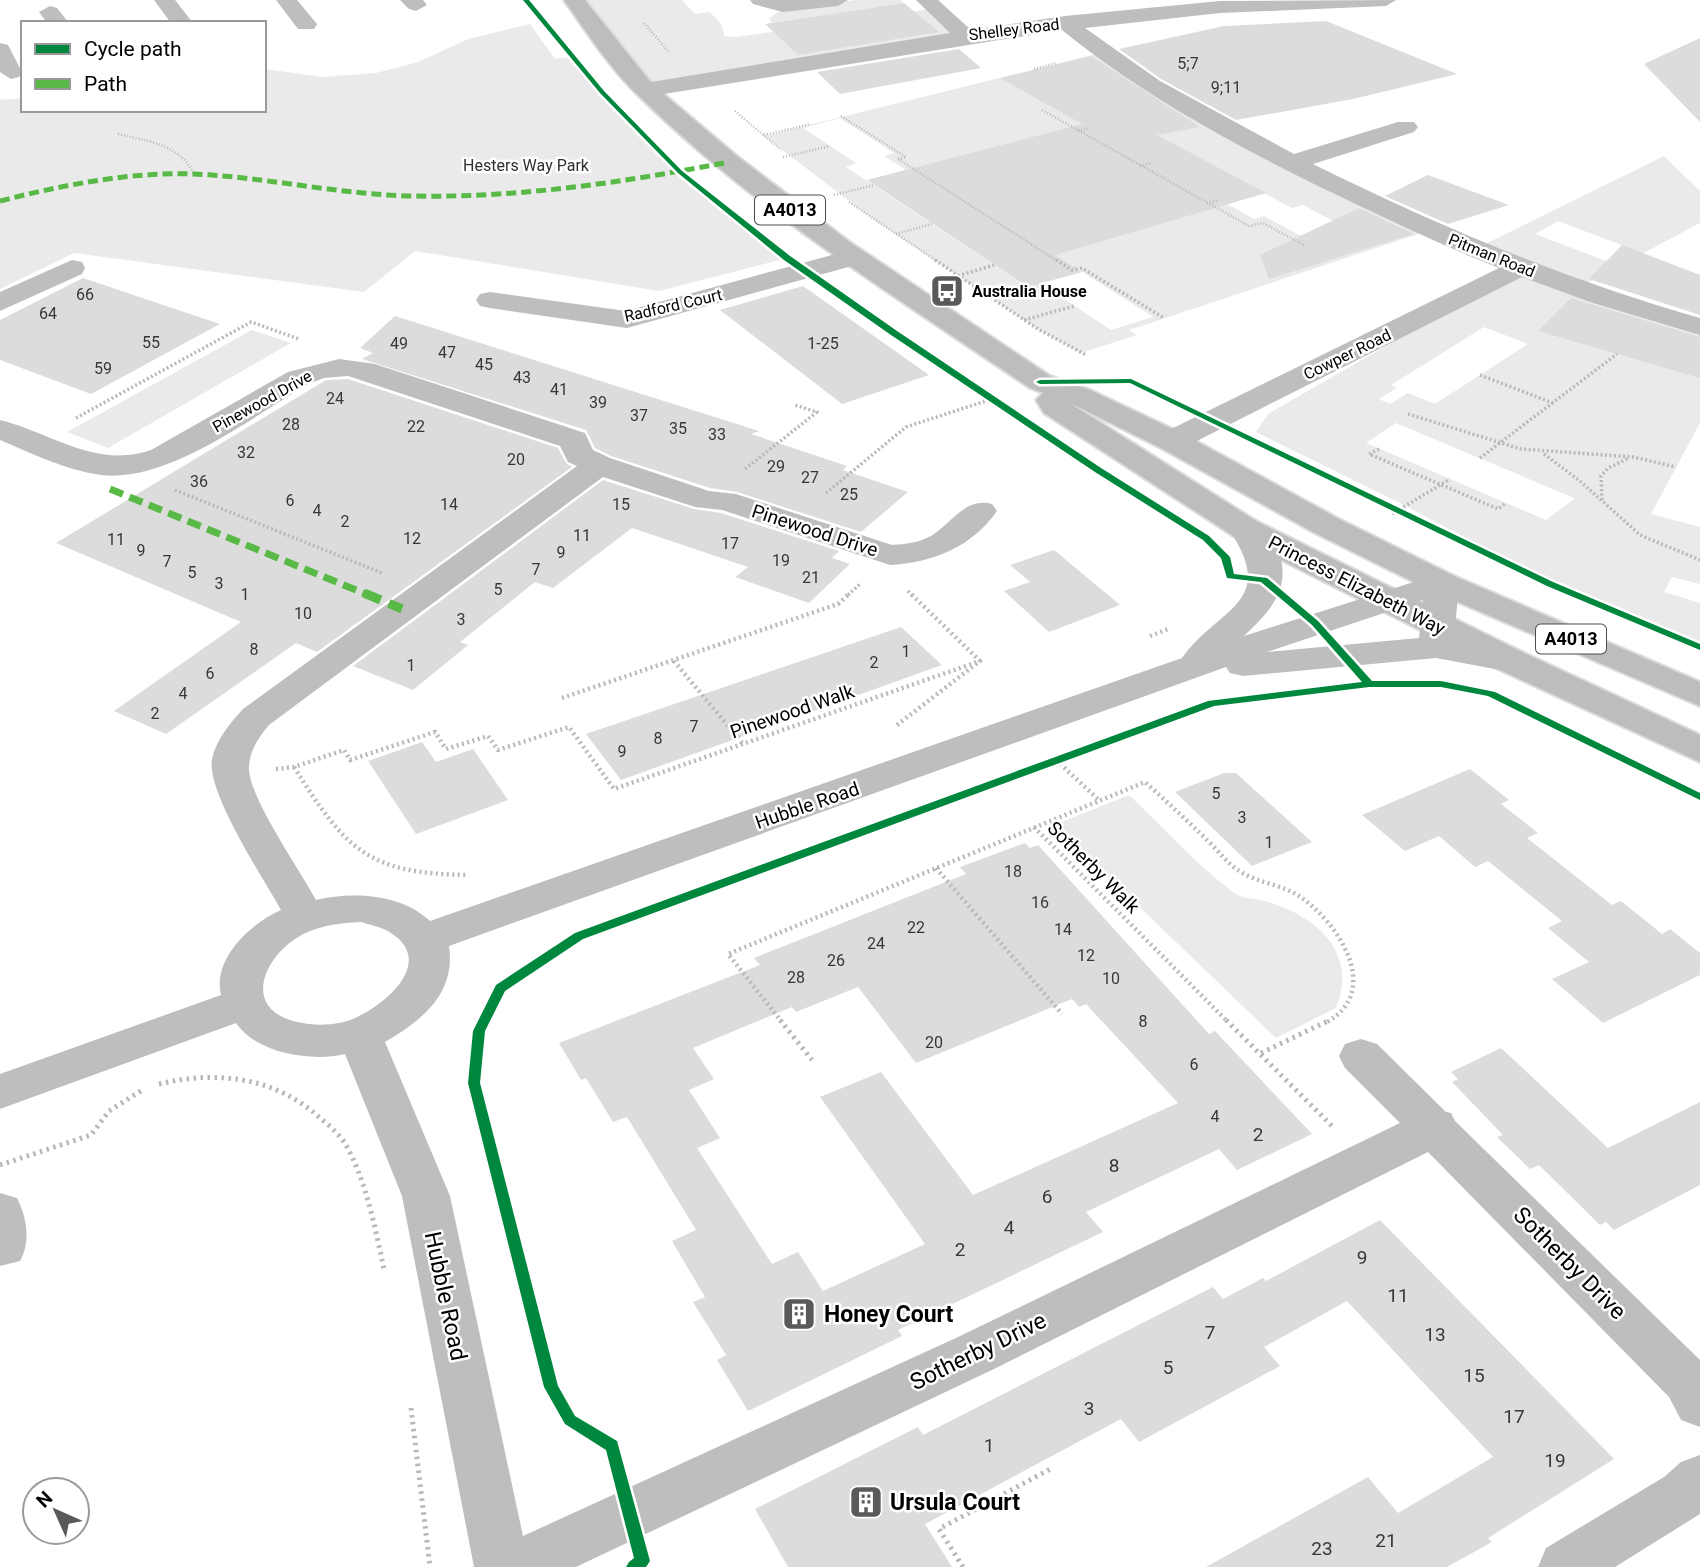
<svg xmlns="http://www.w3.org/2000/svg" width="1700" height="1567" font-family="Roboto,sans-serif">
  <rect width="100%" height="100%" fill="#fff"/>
  <path fill="#eaeaea" fill-rule="evenodd" d="M574,0H682L695,14L709,12C717,18 724,25 724,36L736,37L945,7L976,34L645,90Z
    M855,0H900L904,3L772,23L769,19L777,12Z
    M530,24L555,59L570,57L638,132L680,172L787,258L659,291L415,251L364,292L74,253L0,289V100L23,98V110H264V69L323,77L376,73L418,62L468,39Z
    M1101,53L1430,230L1129,330L1137,335L1081,353L1038,329L870,217L764,136ZM1095,102L1292,208L1303,205L1378,245L1340,257L1264,216L1254,219L1060,111ZM840,118L894,153L884,156L1036,253L1081,271L1153,317L1111,330L1040,283L1028,287L846,167L856,163L803,128Z
    M1664,156L1700,191V223L1578,288L1700,327V423L1651,514L1700,527V584L1672,577L1664,592L1700,603V647L1550,584L1406,506L1256,432L1268,414L1522,268L1475,249ZM1558,221L1629,248L1606,261L1535,234ZM1484,327L1528,344L1435,404L1408,393L1390,404L1379,399L1397,388L1391,385ZM1396,423L1574,498V499L1546,520L1366,443Z
    M252,330L291,343L108,448L67,432Z
    M1129,795C1163,827 1197,865 1234,893C1242,899 1256,898 1265,901C1316,915 1359,953 1336,1008L1276,1038L1054,825Z"/>
  <path fill="#dcdcdc" fill-rule="evenodd" d="M904,3L939,32L798,55L765,24Z
    M1326,21L1457,74L1353,99L1236,120L1161,79L1119,49L1224,26Z
    M1700,38V122L1644,64Z
    M959,49L981,68L840,94L817,72Z
    M1091,56L1200,127L1157,135L1266,193L1055,255L1082,272L1028,287L867,180L1082,124L1000,78Z
    M1428,175L1509,205L1448,224L1385,196Z
    M1359,208L1414,234L1269,279L1260,255Z
    M1622,245L1700,275V315L1589,279Z
    M83,278L220,324L91,394L0,360V320Z
    M803,286L929,375L842,404L720,310Z
    M1571,298L1700,337V378L1538,331Z
    M395,316L759,431L751,434L847,466L843,470L908,492L861,532L737,492L710,488L611,456L595,448L586,430L362,359L373,353L360,348Z
    M348,379L558,448L566,463L572,467L317,652L296,643L166,734L114,711L241,622L56,543L326,380Z
    M603,480L694,509L721,513L839,551L832,558L850,564L809,603L735,577L748,567L632,528L553,588L535,582L460,642L468,645L413,690L353,666Z
    M1054,550L1120,605L1049,632L1004,591L1030,582L1010,565Z
    M901,627L942,665L621,780L586,734Z
    M422,742L436,762L473,749L508,800L416,834L368,761Z
    M1470,769L1509,800L1501,804L1538,833L1527,838L1612,905L1621,901L1662,934L1670,929L1700,953V975L1603,1023L1552,979L1589,962L1548,928L1562,921L1488,861L1475,867L1439,836L1405,851L1362,815Z
    M1224,773H1236L1312,842L1252,866L1175,792Z
    M1025,843L1030,848L1038,845L1209,1034L1215,1031L1312,1134L1237,1170L1219,1149L1086,1212L1103,1232L898,1330L902,1336L748,1411L717,1360L726,1355L693,1302L705,1297L672,1241L696,1230L627,1117L613,1122L586,1078L581,1080L559,1043L760,965L754,958L966,874L960,867ZM858,987L916,1063L1072,999L1079,1007L1086,1004L1178,1103L973,1195L881,1072L820,1097L925,1244L823,1291L798,1252L772,1264L697,1148L720,1138L689,1090L714,1079L693,1048L792,1007L796,1012Z
    M1501,1048L1608,1148L1700,1102V1185L1614,1230L1606,1222L1600,1225L1539,1165L1530,1169L1497,1137L1503,1135L1452,1082L1458,1079L1451,1072Z
    M1380,1220L1614,1459L1488,1538L1492,1542L1447,1567H1206L1368,1477L1398,1513L1493,1457L1347,1301L1264,1347L1280,1366L1139,1442L1121,1419L925,1524L952,1567H788L755,1509L918,1427L923,1435L1213,1287L1223,1299L1263,1278L1266,1281Z"/>
  <g fill="none" stroke-linecap="round" stroke-linejoin="round">
    <defs>
      <path id="major" d="M564,0H585L653,85L738,157L851,243L1050,376L1090,390L1183,434L1339,519L1454,576L1700,682V706L1430,590L1315,533L1161,448L1068,402L1256,521L1524,653L1700,735V762L1498,669L1232,535L1044,413L1036,400L1043,393L1030,388C896,297 755,210 639,96C612,71 585,30 564,0Z"/>
    </defs>
    <use href="#major" stroke="#dbdbdb" stroke-width="4"/>
    <path stroke="#b8b8b8" stroke-width="2.5" stroke-dasharray="1 2" stroke-linecap="butt" d="M644,23L668,51
      M1034,69L1057,63
      M1042,110L1249,226L1263,223L1304,245
      M735,111L781,150
      M841,116L906,157L898,159L1059,262
      M1078,131L1090,128
      M118,134C147,141 180,144 194,174
      M764,135L811,124
      M783,157L830,146
      M1140,166L1152,163
      M834,195L874,185
      M849,202L938,262
      M1207,203L1219,200
      M896,234L932,224"/>
    <path stroke="#b8b8b8" stroke-width="3.5" stroke-dasharray="2 2.5" stroke-linecap="butt" d="M935,260L1038,329L1086,355
      M1056,260L1072,270L1082,268L1164,318
      M958,276L994,265
      M1024,320L1074,306
      M1480,375L1553,403
      M1408,414L1521,449L1633,457L1676,467
      M76,418L251,322L299,339
      M1379,449L1369,454L1498,509L1506,503
      M1544,454L1580,481L1640,535L1700,560
      M1480,458L1617,354
      M745,469L817,412L795,405
      M175,490L382,573
      M826,493L906,427L992,399
      M1602,500L1601,476L1608,468L1629,458
      M1392,514L1450,479
      M908,591L912,595
      M848,595L860,584"/>
    <path stroke="#b8b8b8" stroke-width="4.5" stroke-dasharray="2 3.5" stroke-linecap="butt" d="M1150,636L1168,629
      M674,661L742,743
      M562,698L838,604L850,593
      M897,725L980,661L910,593
      M1056,760L1100,801
      M294,767C346,850 368,874 469,875
      M276,769L294,767L344,750L350,760L435,732L446,749L488,736L498,750L569,727L614,789L980,661
      M1034,827L1228,1022
      M936,868L1062,1014
      M782,1022L728,954L1145,782C1168,803 1190,823 1212,845C1220,853 1226,861 1235,868C1254,883 1279,883 1299,896C1338,922 1383,990 1327,1022"/>
    <path stroke="#b8b8b8" stroke-width="5" stroke-dasharray="2.5 4.5" stroke-linecap="butt" d="M780,1020L812,1060
      M1226,1020L1333,1127
      M1261,1053L1330,1020
      M159,1084C217,1070 275,1077 320,1118C330,1126 340,1135 346,1145C367,1183 375,1228 384,1269
      M0,1165L91,1135L109,1111L144,1089
      M411,1408L430,1567
      M963,1567L939,1529L1052,1468"/>
    <path fill="#bebebe" fill-rule="evenodd" d="M154,0H175L193,23H171Z
      M276,0H297L317,24L314,29H298Z
      M400,0H423L427,5L416,11L409,9Z
      M750,0H848L838,6L783,12L753,4Z
      M916,0H938L971,30L1065,16L1220,1L1396,0L1386,6L1220,13L1085,28L1160,81L1294,154L1398,122H1414L1418,127L1414,132L1313,164C1438,226 1566,280 1700,318V335L1590,302L1522,277L1183,448L1172,450L1161,448L1157,441L1161,434L1499,268C1438,244 1379,215 1320,187C1229,142 1141,94 1062,30L645,97L634,90L645,83L950,33Z
      M50,6L57,8L69,23H47L39,12Z
      M0,43L8,45L22,72L19,77L11,79L0,72Z
      M854,249L863,251L867,257L863,263L627,328L490,308L480,306L476,300L480,294L490,292L626,311Z
      M72,260L82,262L85,268L82,274L0,311V292Z
      M339,359L375,364L585,433L593,450L610,458L709,491L736,494L892,545C906,544 918,543 931,536C952,523 965,497 992,504L997,511C972,547 932,563 890,565L722,510L695,507L603,477L269,725C258,738 249,751 249,769C250,799 300,870 316,900C353,891 402,894 430,921L1182,658C1218,607 1280,604 1228,528L1232,521L1244,518L1256,521C1262,530 1275,542 1279,553C1292,590 1268,613 1244,636L1442,573L1454,576L1459,583L1454,640L1524,653L1529,661L1524,669L1511,672L1436,658L1243,676L1230,673L1226,667L449,946C456,993 423,1020 385,1042L450,1196L523,1536L958,1337L1400,1123L1345,1068L1339,1056L1345,1044L1361,1039L1377,1044L1446,1112L1451,1113L1455,1121L1700,1360V1427L1681,1420L1669,1397L1428,1152L994,1369L576,1567H474L402,1196L345,1054C312,1062 257,1054 236,1023L0,1109V1074L221,995C212,959 251,923 281,910C264,879 206,792 212,759C216,740 230,723 243,709L577,466L568,462L560,446L348,376L324,378L308,384C252,417 168,483 101,475C66,470 33,454 0,440V420C52,433 95,469 151,450L288,372ZM1423,600L1419,638L1267,652ZM361,922C370,925 383,927 391,933C436,962 385,1005 355,1018C338,1026 315,1026 297,1022C244,1010 261,962 295,939C314,926 338,923 361,922Z
      M0,1193L17,1198C27,1218 31,1241 20,1261L0,1266Z
      M1700,1455V1514L1615,1567H1538L1546,1548L1664,1477L1681,1462Z"/>
    <use href="#major" fill="#bdbdbd" fill-rule="evenodd"/>
    <path stroke="#58b947" stroke-width="5" stroke-dasharray="10 5" stroke-linecap="butt" d="M0,201C63,185 128,172 193,174C267,177 340,195 414,196C520,198 625,182 729,162"/>
    <path stroke="#58b947" stroke-width="7" stroke-dasharray="14 7" stroke-linecap="butt" d="M110,489L368,595"/>
    <path stroke="#58b947" stroke-width="9" stroke-dasharray="18 9" stroke-linecap="butt" d="M364,593L402,609"/>
    <defs>
      <path id="cycleway" d="M523,0H529L604,91L682,171L790,256L897,331L1101,468L1209,536L1230,557L1234,574L1267,578L1318,621L1372,681H1441L1495,692L1700,793V800L1488,696L1441,687H1369L1214,706L583,939L505,991L485,1031L480,1083L558,1386L575,1416L617,1441L650,1561L646,1567H626L629,1562L634,1558L606,1450L565,1424L544,1387L468,1083L473,1031L496,985L575,933L1208,701L1362,682L1312,625L1261,582L1227,578L1221,558L1203,540L1095,472L891,335L784,260L678,173L600,93Z
        M1131,379L1553,582L1700,644V650L1547,586L1130,383L1040,384L1036,382L1040,380Z"/>
    </defs>
    <use href="#cycleway" stroke="#fff" stroke-width="5"/>
    <use href="#cycleway" fill="#00873e" fill-rule="evenodd"/>
  </g>
  <defs>
    <symbol id="bus-square" viewBox="-11 -11 22 22"><rect x="-9" y="-9" width="18" height="18" rx="4" fill="#595959" stroke="#fff"/><path d="M-5-6H5V4H4V6H2V4H-2V6H-4V4H-5ZM-3.5-4V0h7V-4ZM-3.5 1.2v1.5H-2V1.2ZM2 1.2v1.5H3.5V1.2Z" fill="#fff"/></symbol>
    <symbol id="building-square" viewBox="-11 -11 22 22"><rect x="-9" y="-9" width="18" height="18" rx="4" fill="#595959" stroke="#fff"/><path d="M-4-6H4V6H1V3H-1V6H-4ZM-2.5-4.3h1.7v1.8h-1.7ZM.8-4.3h1.7v1.8H.8ZM-2.5-1h1.7V.8h-1.7ZM.8-1h1.7V.8H.8Z" fill="#fff"/></symbol>
  </defs>
  <g fill-rule="evenodd">
    <use href="#bus-square" x="928" y="272" width="38" height="38"/>
    <use href="#building-square" x="780" y="1295" width="38" height="38"/>
    <use href="#building-square" x="847" y="1483" width="38" height="38"/>
  </g>
  <g text-anchor="middle" stroke-width="5" stroke-linejoin="round" paint-order="stroke">
    <g font-size="16" fill="#000" stroke="#fff">
      <text transform="translate(1014 29) rotate(-7)" y="6">Shelley Road</text>
      <text transform="translate(1492 255) rotate(22)" y="6">Pitman Road</text>
      <text transform="translate(673 305) rotate(-13)" y="6">Radford Court</text>
      <text transform="translate(1347 354) rotate(-26)" y="6">Cowper Road</text>
      <text transform="translate(262 401) rotate(-29)" y="6">Pinewood Drive</text>
    </g>
    <g font-size="16" fill="#373737">
      <text x="1188" y="69">5;7</text>
      <text x="1226" y="93">9;11</text>
      <text x="85" y="300">66</text>
      <text x="48" y="319">64</text>
      <text x="151" y="348">55</text>
      <text x="399" y="349">49</text>
      <text x="823" y="349">1-25</text>
      <text x="447" y="358">47</text>
      <text x="484" y="370">45</text>
      <text x="103" y="374">59</text>
      <text x="522" y="383">43</text>
      <text x="559" y="395">41</text>
      <text x="335" y="404">24</text>
      <text x="598" y="408">39</text>
      <text x="639" y="421">37</text>
      <text x="291" y="430">28</text>
      <text x="416" y="432">22</text>
      <text x="678" y="434">35</text>
      <text x="717" y="440">33</text>
      <text x="246" y="458">32</text>
      <text x="516" y="465">20</text>
      <text x="776" y="472">29</text>
      <text x="810" y="483">27</text>
      <text x="199" y="487">36</text>
      <text x="849" y="500">25</text>
      <text x="290" y="506">6</text>
      <text x="449" y="510">14</text>
      <text x="621" y="510">15</text>
      <text x="317" y="516">4</text>
      <text x="345" y="527">2</text>
      <text x="582" y="541">11</text>
      <text x="412" y="544">12</text>
      <text x="116" y="545">11</text>
      <text x="730" y="549">17</text>
      <text x="141" y="556">9</text>
      <text x="561" y="558">9</text>
      <text x="781" y="566">19</text>
      <text x="167" y="567">7</text>
      <text x="536" y="575">7</text>
      <text x="192" y="578">5</text>
      <text x="811" y="583">21</text>
      <text x="219" y="589">3</text>
      <text x="498" y="595">5</text>
      <text x="245" y="600">1</text>
      <text x="303" y="619">10</text>
      <text x="461" y="625">3</text>
      <text x="254" y="655">8</text>
      <text x="906" y="657">1</text>
      <text x="874" y="668">2</text>
      <text x="411" y="671">1</text>
      <text x="210" y="679">6</text>
      <text x="183" y="699">4</text>
      <text x="155" y="719">2</text>
      <text x="694" y="732">7</text>
      <text x="658" y="744">8</text>
      <text x="622" y="757">9</text>
      <text x="1216" y="799">5</text>
      <text x="1242" y="823">3</text>
      <text x="1269" y="848">1</text>
      <text x="1013" y="877">18</text>
      <text x="1040" y="908">16</text>
      <text x="916" y="933">22</text>
      <text x="1063" y="935">14</text>
      <text x="876" y="949">24</text>
      <text x="1086" y="961">12</text>
      <text x="836" y="966">26</text>
      <text x="796" y="983">28</text>
      <text x="1111" y="984">10</text>
      <text x="1143" y="1027">8</text>
      <text x="934" y="1048">20</text>
      <text x="1194" y="1070">6</text>
      <text x="1215" y="1122">4</text>
    </g>
    <g font-size="16" fill="#2f2f2f" stroke="#fff">
      <text x="526" y="171">Hesters Way Park</text>
    </g>
    <g font-size="16" font-weight="bold" fill="#000" stroke="#fff" text-anchor="start">
      <text x="972" y="297">Australia House</text>
    </g>
    <g fill="#fff" stroke="#4c4c4c" stroke-width="2">
      <rect x="755" y="195.5" width="70" height="29" rx="5"/>
      <rect x="1536" y="624.5" width="70" height="29" rx="5"/>
    </g>
    <g font-size="18" font-weight="bold" fill="#000">
      <text x="790" y="216">A4013</text>
      <text x="1571" y="645">A4013</text>
    </g>
    <g font-size="19" fill="#000" stroke="#fff">
      <text transform="translate(815 530) rotate(18)" y="7">Pinewood Drive</text>
      <text transform="translate(1357 585) rotate(27)" y="7">Princess Elizabeth Way</text>
      <text transform="translate(792 711) rotate(-19)" y="7">Pinewood Walk</text>
      <text transform="translate(807 805) rotate(-19)" y="7">Hubble Road</text>
      <text transform="translate(1094 867) rotate(45)" y="7">Sotherby Walk</text>
    </g>
    <g font-size="19" fill="#373737">
      <text x="1258" y="1141">2</text>
      <text x="1114" y="1172">8</text>
      <text x="1047" y="1203">6</text>
      <text x="1009" y="1234">4</text>
      <text x="960" y="1256">2</text>
      <text x="1362" y="1264">9</text>
      <text x="1398" y="1302">11</text>
      <text x="1210" y="1339">7</text>
      <text x="1435" y="1341">13</text>
      <text x="1168" y="1374">5</text>
      <text x="1474" y="1382">15</text>
      <text x="1089" y="1415">3</text>
      <text x="1514" y="1423">17</text>
      <text x="989" y="1452">1</text>
      <text x="1555" y="1467">19</text>
      <text x="1386" y="1547">21</text>
      <text x="1322" y="1555">23</text>
    </g>
    <g font-size="23" fill="#000" stroke="#fff">
      <text transform="translate(1570 1263) rotate(45)" y="8">Sotherby Drive</text>
      <text transform="translate(446 1296) rotate(78)" y="8">Hubble Road</text>
      <text transform="translate(978 1351) rotate(-26)" y="8">Sotherby Drive</text>
    </g>
    <g font-size="23" font-weight="bold" fill="#000" stroke="#fff" text-anchor="start">
      <text x="824" y="1322">Honey Court</text>
      <text x="890" y="1510">Ursula Court</text>
    </g>
  </g>
  <rect x="21" y="21" width="245" height="91" fill="#ffffff" stroke="#999999" stroke-width="2"/>
  <rect x="35" y="44" width="35" height="10" fill="#00873e" stroke="#999999" stroke-width="2"/>
  <text x="84" y="56" font-size="21" fill="#000000">Cycle path</text>
  <rect x="35" y="79" width="35" height="10" fill="#58b947" stroke="#999999" stroke-width="2"/>
  <text x="84" y="91" font-size="21" fill="#000000">Path</text>
  <g transform="translate(56 1511) rotate(315)"><circle r="33" fill="#ffffff" stroke="#999999" stroke-width="2"/>
  <path d="M0-5L12 26L0 18L-12 26Z" fill="#595959"/>
  <text y="-10" font-size="19" font-weight="bold" text-anchor="middle" fill="#000000">N</text>
  </g>
</svg>
